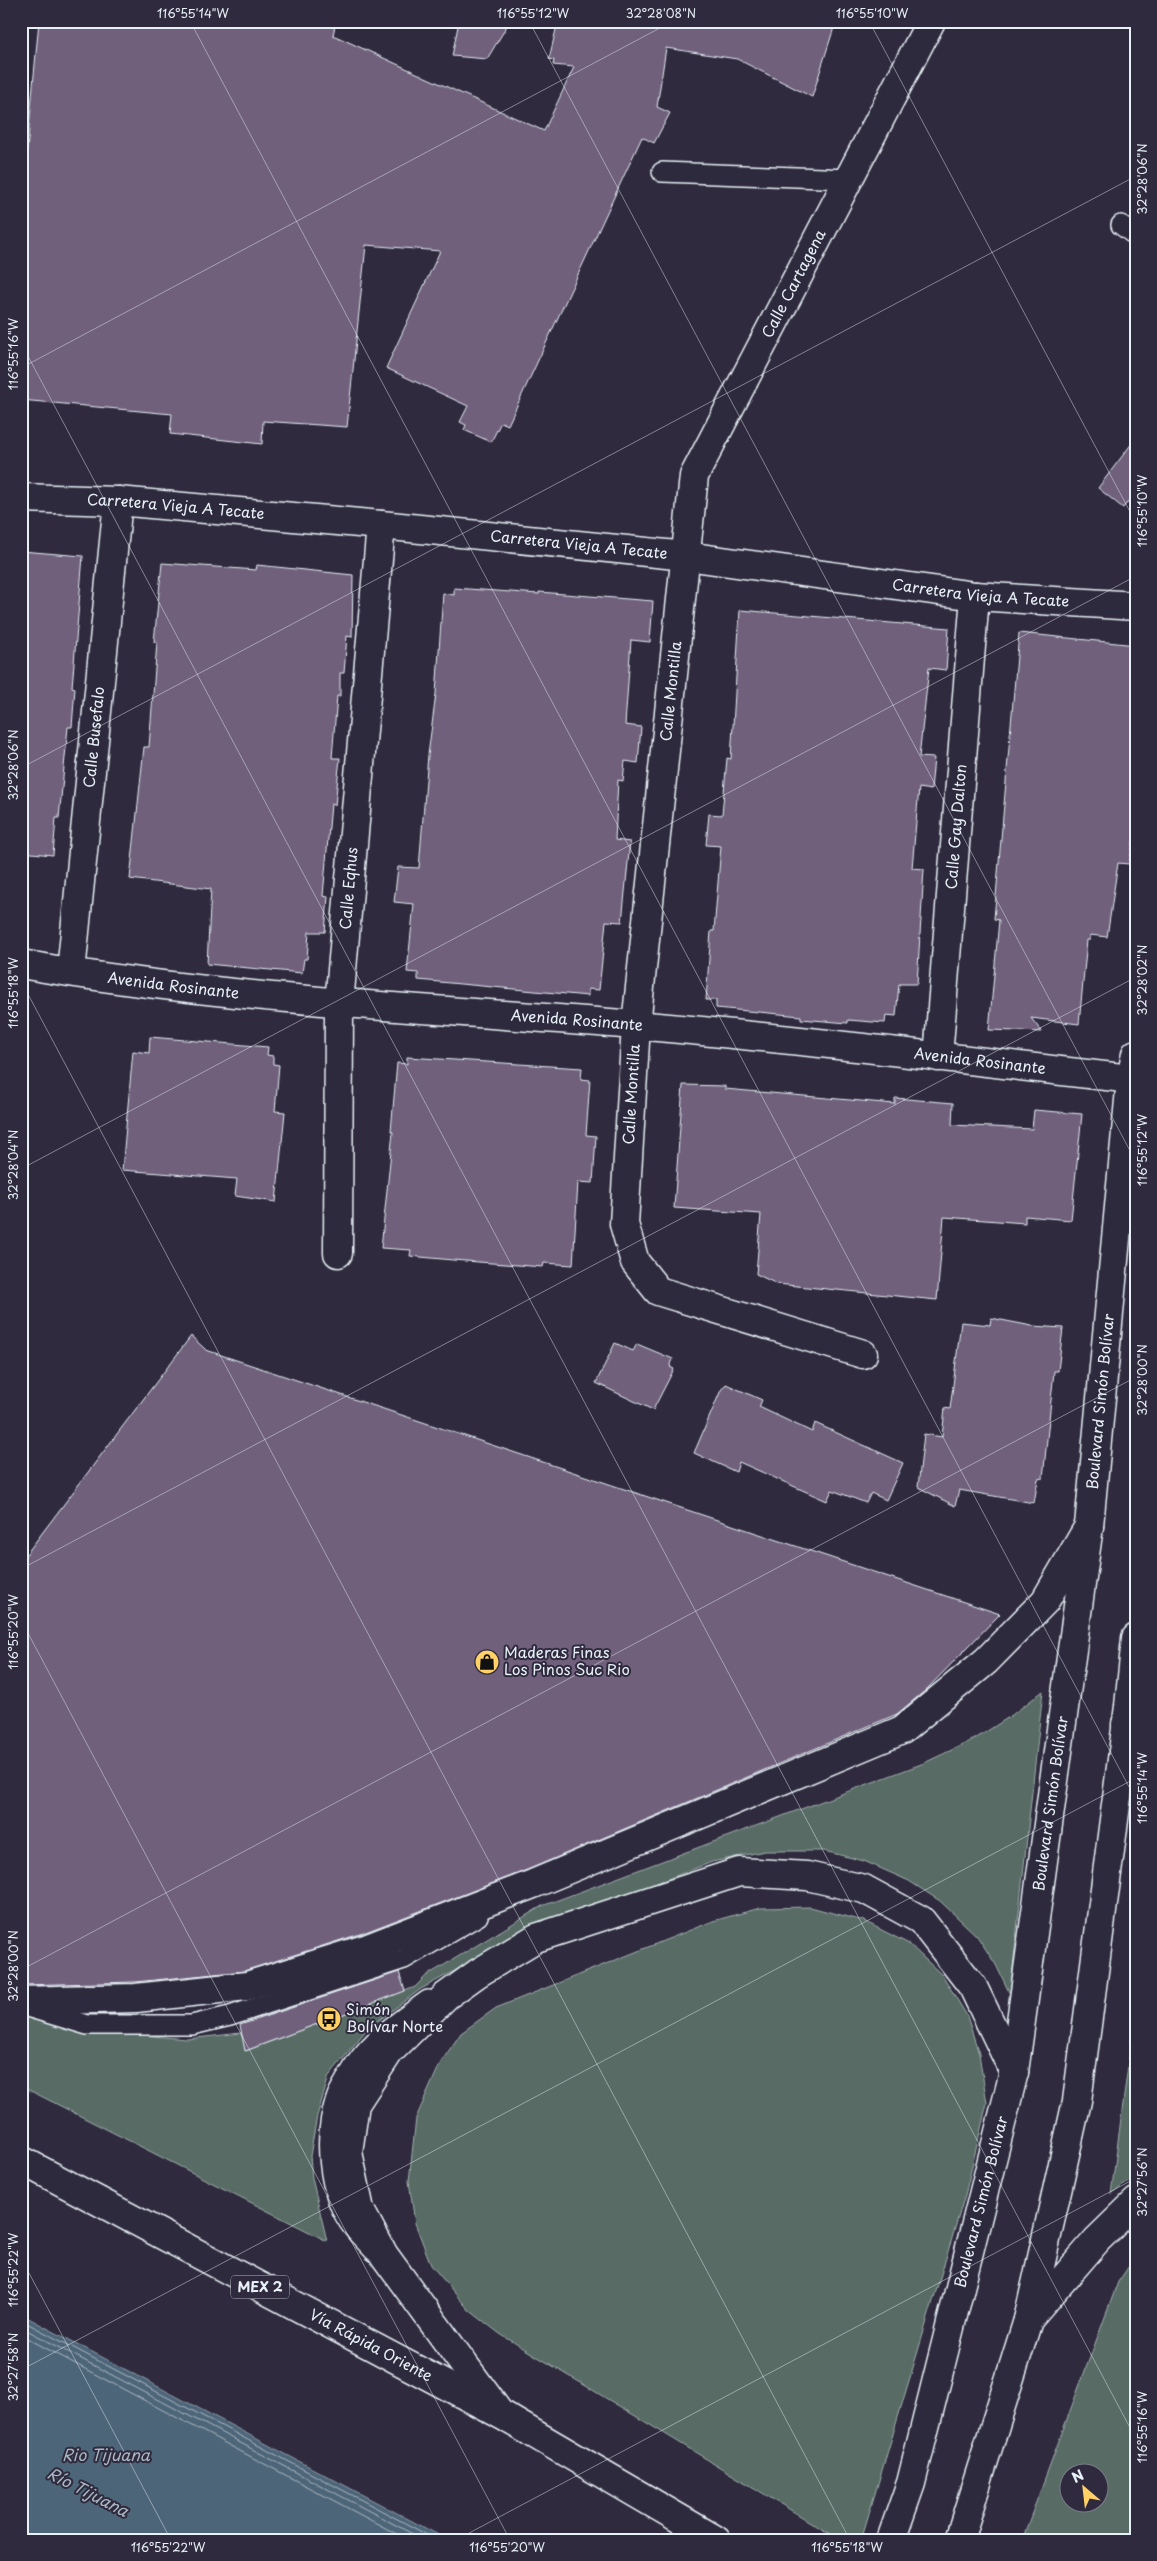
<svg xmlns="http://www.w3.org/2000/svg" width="1157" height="2561" font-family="'Playpen Sans',sans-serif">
  <rect width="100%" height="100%" fill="#2f2a3d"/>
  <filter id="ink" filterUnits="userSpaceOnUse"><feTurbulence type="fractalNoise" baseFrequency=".02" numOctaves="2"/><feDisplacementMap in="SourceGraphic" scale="10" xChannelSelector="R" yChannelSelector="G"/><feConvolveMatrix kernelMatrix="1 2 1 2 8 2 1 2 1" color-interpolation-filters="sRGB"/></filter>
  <g filter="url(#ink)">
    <path fill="#586c65" stroke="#a0aeae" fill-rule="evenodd" d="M1043,1691L1010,1994L996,1965L977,1936L940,1901L909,1881L864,1861L824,1851H765L712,1862L521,1935L421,1989L367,2029L329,2076L317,2116L310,2156L312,2178L327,2241L21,2086V2016L70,2029L187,2039L241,2033L246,2051L415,1987L426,1976L542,1906L924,1763L975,1739L1012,1715Z
      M810,1907L864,1921L909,1944L943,1976L967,2016L979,2054L987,2103L965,2195L861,2540H840L500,2334L469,2310L431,2265L415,2223L409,2181L416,2118L441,2062L461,2033L496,2008L713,1921L760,1908Z
      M1136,2005V2177L1111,2194Z
      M1136,2256V2540H1022L1118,2282ZM1070,2474H1100V2504H1070Z"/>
    <path fill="#4e6578" stroke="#8c9dab" d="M21,2314L47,2328L448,2540H21Z"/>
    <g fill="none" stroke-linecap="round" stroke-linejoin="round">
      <path stroke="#aab9c5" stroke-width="1" d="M21,2320L437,2540
        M21,2327L424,2540
        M21,2335L408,2540"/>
    </g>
    <path fill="#6f607b" stroke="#e8f1f8" d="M39,21H336L333,35L544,131L574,67L553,65L554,60L549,59L558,21H836L812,97L737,59L666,48L657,107L670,113L654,143L642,137L508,425L501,422L491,442L464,430L466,425L460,422L468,406L386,368L440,251L366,245L347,427L263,421L262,444L170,434L172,414L21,400V215Z
      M459,21H510L487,59L452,56Z
      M1136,438V491L1123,508L1098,488Z
      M21,551L83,556L72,687L75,688L72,727H68L59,818H56L53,855L21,852Z
      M162,563L256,570L257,565L353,575L352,637L347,636L344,673H340V696H337L332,758H340L335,805L331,804L323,896L328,897L325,932H309L307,959H304L302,973L207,964L211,889L130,879L144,747H149L157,642H154Z
      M454,588L539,594V592L653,601L650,642L631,640L625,725L641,727L638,763L625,761L623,781L618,780L615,840L630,842L622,922L606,921L599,990L588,989V996L418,980V973L407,972L414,904L394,902L398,867L419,868L428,755L436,694L443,593L454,595Z
      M740,610L949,628L946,670L929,668L919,757L934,758L931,790L919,788L912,868L924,869L917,984H899L896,1016L886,1015L885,1023L848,1020V1023L801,1019V1016L716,1008V1000H706L711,931H714L721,846L706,845L709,814L722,815L727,758L731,759Z
      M1019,633L1136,645V826L1129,864L1118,863L1107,937L1090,935V940H1087L1079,1024L1031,1018L1042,1032L989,1030L999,920L994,919Z
      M150,1037L268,1047L267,1055L273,1056V1064L279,1065L275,1111L285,1112L276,1202L235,1196L237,1179L122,1170L133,1051L149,1053Z
      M407,1057L582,1068L581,1079L590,1080L586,1135L596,1136L593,1183L578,1182L573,1265L544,1263L543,1267L453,1260L410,1256L411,1250L381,1248L393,1132L391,1131L397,1063L407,1064Z
      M683,1085L725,1086V1089L895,1104V1098L953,1103L952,1125L1032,1129L1034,1110L1082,1114L1071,1220L1025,1216V1223L944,1217L937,1300L777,1284L756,1274L761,1214L674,1208Z
      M991,1318L1032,1326L1063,1328L1058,1371H1054L1043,1478L1038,1479L1034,1503L959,1490L955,1506L918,1487L924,1434L942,1437L945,1408L950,1409L961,1322L990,1325Z
      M191,1336L206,1350L1000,1614L926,1690L897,1714L527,1870L363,1933L244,1971L135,1982L21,1985V1561Z
      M615,1343L633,1351L637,1344L673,1359L670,1367L674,1369L653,1410L596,1383Z
      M726,1384L762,1400L759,1407L812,1432L815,1423L903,1463L886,1500L871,1493L866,1503L832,1490L827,1501L739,1462L736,1472L694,1453L721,1390Z
      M399,1972L405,1991L245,2051L240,2025Z"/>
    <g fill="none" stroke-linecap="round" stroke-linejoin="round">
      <defs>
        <path id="lane" d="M662,172L849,179
          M1121,225L1136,236
          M27,2007L87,2025H192L230,2016L404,1959L478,1916
          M374,2251C367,2243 359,2236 353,2228C327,2195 322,2134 337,2096C342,2085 350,2073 356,2063C374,2037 403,2018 428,2000"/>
        <g id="street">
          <path id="s1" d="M21,964C224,1000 430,1008 635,1025C800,1039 966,1060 1131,1079"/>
          <path id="s2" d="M71,972L118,501"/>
          <path id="s3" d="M938,1057L975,596"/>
          <path id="s4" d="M338,1253L339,1004L381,525"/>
          <path id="s5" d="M863,1354L658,1291L635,1262L624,1224L636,1025L694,476L931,21"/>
        </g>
        <g id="secondary">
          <path id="s6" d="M21,498L118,501L381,525L686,556L975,596L1136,606"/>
        </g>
        <g id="primary">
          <path id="s7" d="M891,2540L911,2483L1014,2072L1089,1526L1131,1079L1136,1054"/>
          <path d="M959,2540L1028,2320L1077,2101L1129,1706L1136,1638"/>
        </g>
        <g id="highway">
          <path d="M1126,1724L1136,1739"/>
          <path d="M21,2001L136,1998L247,1986L368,1948L533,1884L902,1730L986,1661L1045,1601L1089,1526"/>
          <path id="s8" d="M21,2160L500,2414L716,2540"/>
          <path d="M1028,2320L1097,2240L1136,2202"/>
          <path d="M500,2414L384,2255L360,2210L348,2152L355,2104L389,2052L446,1996L478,1973L536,1938L739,1872L807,1876L864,1889L921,1920L973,1987L1014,2072"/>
        </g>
      </defs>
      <use href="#lane" stroke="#e8f1f8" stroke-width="22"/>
      <use href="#street" stroke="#e8f1f8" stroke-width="31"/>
      <use href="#secondary" stroke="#e8f1f8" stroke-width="31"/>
      <use href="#primary" stroke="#e8f1f8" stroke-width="31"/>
      <use href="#highway" stroke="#e8f1f8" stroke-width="31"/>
      <use href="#lane" stroke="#2f2a3d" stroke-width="19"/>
      <use href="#street" stroke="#2f2a3d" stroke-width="28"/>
      <use href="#secondary" stroke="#2f2a3d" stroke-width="28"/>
      <use href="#primary" stroke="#2f2a3d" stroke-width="28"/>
      <use href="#highway" stroke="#2f2a3d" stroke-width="28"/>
    </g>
  </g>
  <path fill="none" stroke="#e8f1f8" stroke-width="1" stroke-opacity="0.45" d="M190,21L1136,1800M529,21L1136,1162M869,21L1136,523M21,343L1136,2439M21,368L673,21M21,768L1136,176M21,981L850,2540M21,1169L1136,576M21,1569L1136,977M21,1620L510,2540M21,1970L1136,1377M21,2258L171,2540M21,2370L1136,1778M456,2540L1136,2178"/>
  <defs>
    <symbol id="shop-disc" viewBox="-11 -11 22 22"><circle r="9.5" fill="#ffd166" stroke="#2f2a3d"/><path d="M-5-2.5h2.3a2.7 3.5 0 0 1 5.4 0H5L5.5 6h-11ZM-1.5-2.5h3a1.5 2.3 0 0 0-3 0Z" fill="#111"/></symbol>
    <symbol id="bus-disc" viewBox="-11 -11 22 22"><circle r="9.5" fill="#ffd166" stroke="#2f2a3d"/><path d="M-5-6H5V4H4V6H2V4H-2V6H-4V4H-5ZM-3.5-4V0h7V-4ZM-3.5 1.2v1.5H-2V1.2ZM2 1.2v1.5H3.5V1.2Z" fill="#111"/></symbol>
  </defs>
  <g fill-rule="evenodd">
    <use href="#shop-disc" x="473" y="1648" width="28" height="28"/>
    <use href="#bus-disc" x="315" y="2005" width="28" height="28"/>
  </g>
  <g text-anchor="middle" stroke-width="4" stroke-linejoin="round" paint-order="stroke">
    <rect fill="#2f2a3d" stroke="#b0b5c0" stroke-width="1" x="231" y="2275.5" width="58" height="23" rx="4"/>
    <g font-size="14" font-weight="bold" fill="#e8f1f8">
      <text x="260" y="2292">MEX 2</text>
    </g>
    <g font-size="15" fill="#e8f1f8" stroke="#2f2a3d">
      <text dy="5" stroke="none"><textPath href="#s5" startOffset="1259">Calle Cartagena</textPath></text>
      <text dy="5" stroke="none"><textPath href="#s6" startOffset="155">Carretera Vieja A Tecate</textPath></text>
      <text dy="5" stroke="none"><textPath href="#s6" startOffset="560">Carretera Vieja A Tecate</textPath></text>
      <text dy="5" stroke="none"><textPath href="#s6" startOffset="965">Carretera Vieja A Tecate</textPath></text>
      <text dy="5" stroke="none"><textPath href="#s5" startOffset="826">Calle Montilla</textPath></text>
      <text dy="5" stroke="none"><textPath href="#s2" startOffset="236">Calle Busefalo</textPath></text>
      <text dy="5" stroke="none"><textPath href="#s3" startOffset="231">Calle Gay Dalton</textPath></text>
      <text dy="5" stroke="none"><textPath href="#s4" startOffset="365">Calle Eqhus</textPath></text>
      <text dy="5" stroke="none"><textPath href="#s1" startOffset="154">Avenida Rosinante</textPath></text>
      <text dy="5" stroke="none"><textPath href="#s1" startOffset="559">Avenida Rosinante</textPath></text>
      <text dy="5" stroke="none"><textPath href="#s1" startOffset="964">Avenida Rosinante</textPath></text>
      <text dy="5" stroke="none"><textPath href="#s5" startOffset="421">Calle Montilla</textPath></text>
      <text dy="5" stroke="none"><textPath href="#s7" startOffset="1160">Boulevard Simón Bolívar</textPath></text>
      <text dy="5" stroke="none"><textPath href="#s7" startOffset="755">Boulevard Simón Bolívar</textPath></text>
      <text dy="5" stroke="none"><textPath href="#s7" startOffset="350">Boulevard Simón Bolívar</textPath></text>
      <text dy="5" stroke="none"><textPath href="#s8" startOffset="396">Vía Rápida Oriente</textPath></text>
    </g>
    <g font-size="15" fill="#e8f1f8" stroke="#2f2a3d" text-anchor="start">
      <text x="504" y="1658">Maderas Finas<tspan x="504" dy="17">Los Pinos Suc Rio</tspan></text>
      <text x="346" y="2015">Simón<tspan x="346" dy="17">Bolívar Norte</tspan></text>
    </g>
    <g font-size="16" font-style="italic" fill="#aab9c5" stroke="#2f2a3d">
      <text x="106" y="2461">Rio Tijuana</text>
      <text transform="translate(88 2492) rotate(27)" y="6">Río Tijuana</text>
    </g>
  </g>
  <rect width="1157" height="2561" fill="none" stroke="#2f2a3d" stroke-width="55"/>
  <g transform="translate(1084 2488) rotate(332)"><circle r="24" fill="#2f2a3d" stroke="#797a88"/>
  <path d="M0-4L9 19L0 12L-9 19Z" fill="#ffd166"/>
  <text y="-8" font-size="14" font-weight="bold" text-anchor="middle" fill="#e8f1f8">N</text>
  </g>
  <rect x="28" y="28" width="1102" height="2506" fill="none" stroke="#e8f1f8" stroke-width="2"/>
  <g font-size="12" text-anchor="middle" fill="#e8f1f8">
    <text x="193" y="18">116°55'14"W</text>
    <text x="533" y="18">116°55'12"W</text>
    <text x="661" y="18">32°28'08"N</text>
    <text x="872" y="18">116°55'10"W</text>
    <text transform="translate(1143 179) rotate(-90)" y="4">32°28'06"N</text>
    <text transform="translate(14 354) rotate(-90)" y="4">116°55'16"W</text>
    <text transform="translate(1143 511) rotate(-90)" y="4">116°55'10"W</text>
    <text transform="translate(14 765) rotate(-90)" y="4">32°28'06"N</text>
    <text transform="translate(1143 980) rotate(-90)" y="4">32°28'02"N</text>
    <text transform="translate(14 993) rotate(-90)" y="4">116°55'18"W</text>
    <text transform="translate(1143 1150) rotate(-90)" y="4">116°55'12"W</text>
    <text transform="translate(14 1165) rotate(-90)" y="4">32°28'04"N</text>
    <text transform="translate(1143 1380) rotate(-90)" y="4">32°28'00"N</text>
    <text transform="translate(14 1632) rotate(-90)" y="4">116°55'20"W</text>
    <text transform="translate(1143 1788) rotate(-90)" y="4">116°55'14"W</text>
    <text transform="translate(14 1966) rotate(-90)" y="4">32°28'00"N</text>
    <text transform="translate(1143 2182) rotate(-90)" y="4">32°27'56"N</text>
    <text transform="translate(14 2270) rotate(-90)" y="4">116°55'22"W</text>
    <text transform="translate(14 2367) rotate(-90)" y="4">32°27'58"N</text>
    <text transform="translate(1143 2427) rotate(-90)" y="4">116°55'16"W</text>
    <text x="168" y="2552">116°55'22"W</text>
    <text x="507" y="2552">116°55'20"W</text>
    <text x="847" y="2552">116°55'18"W</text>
  </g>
</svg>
